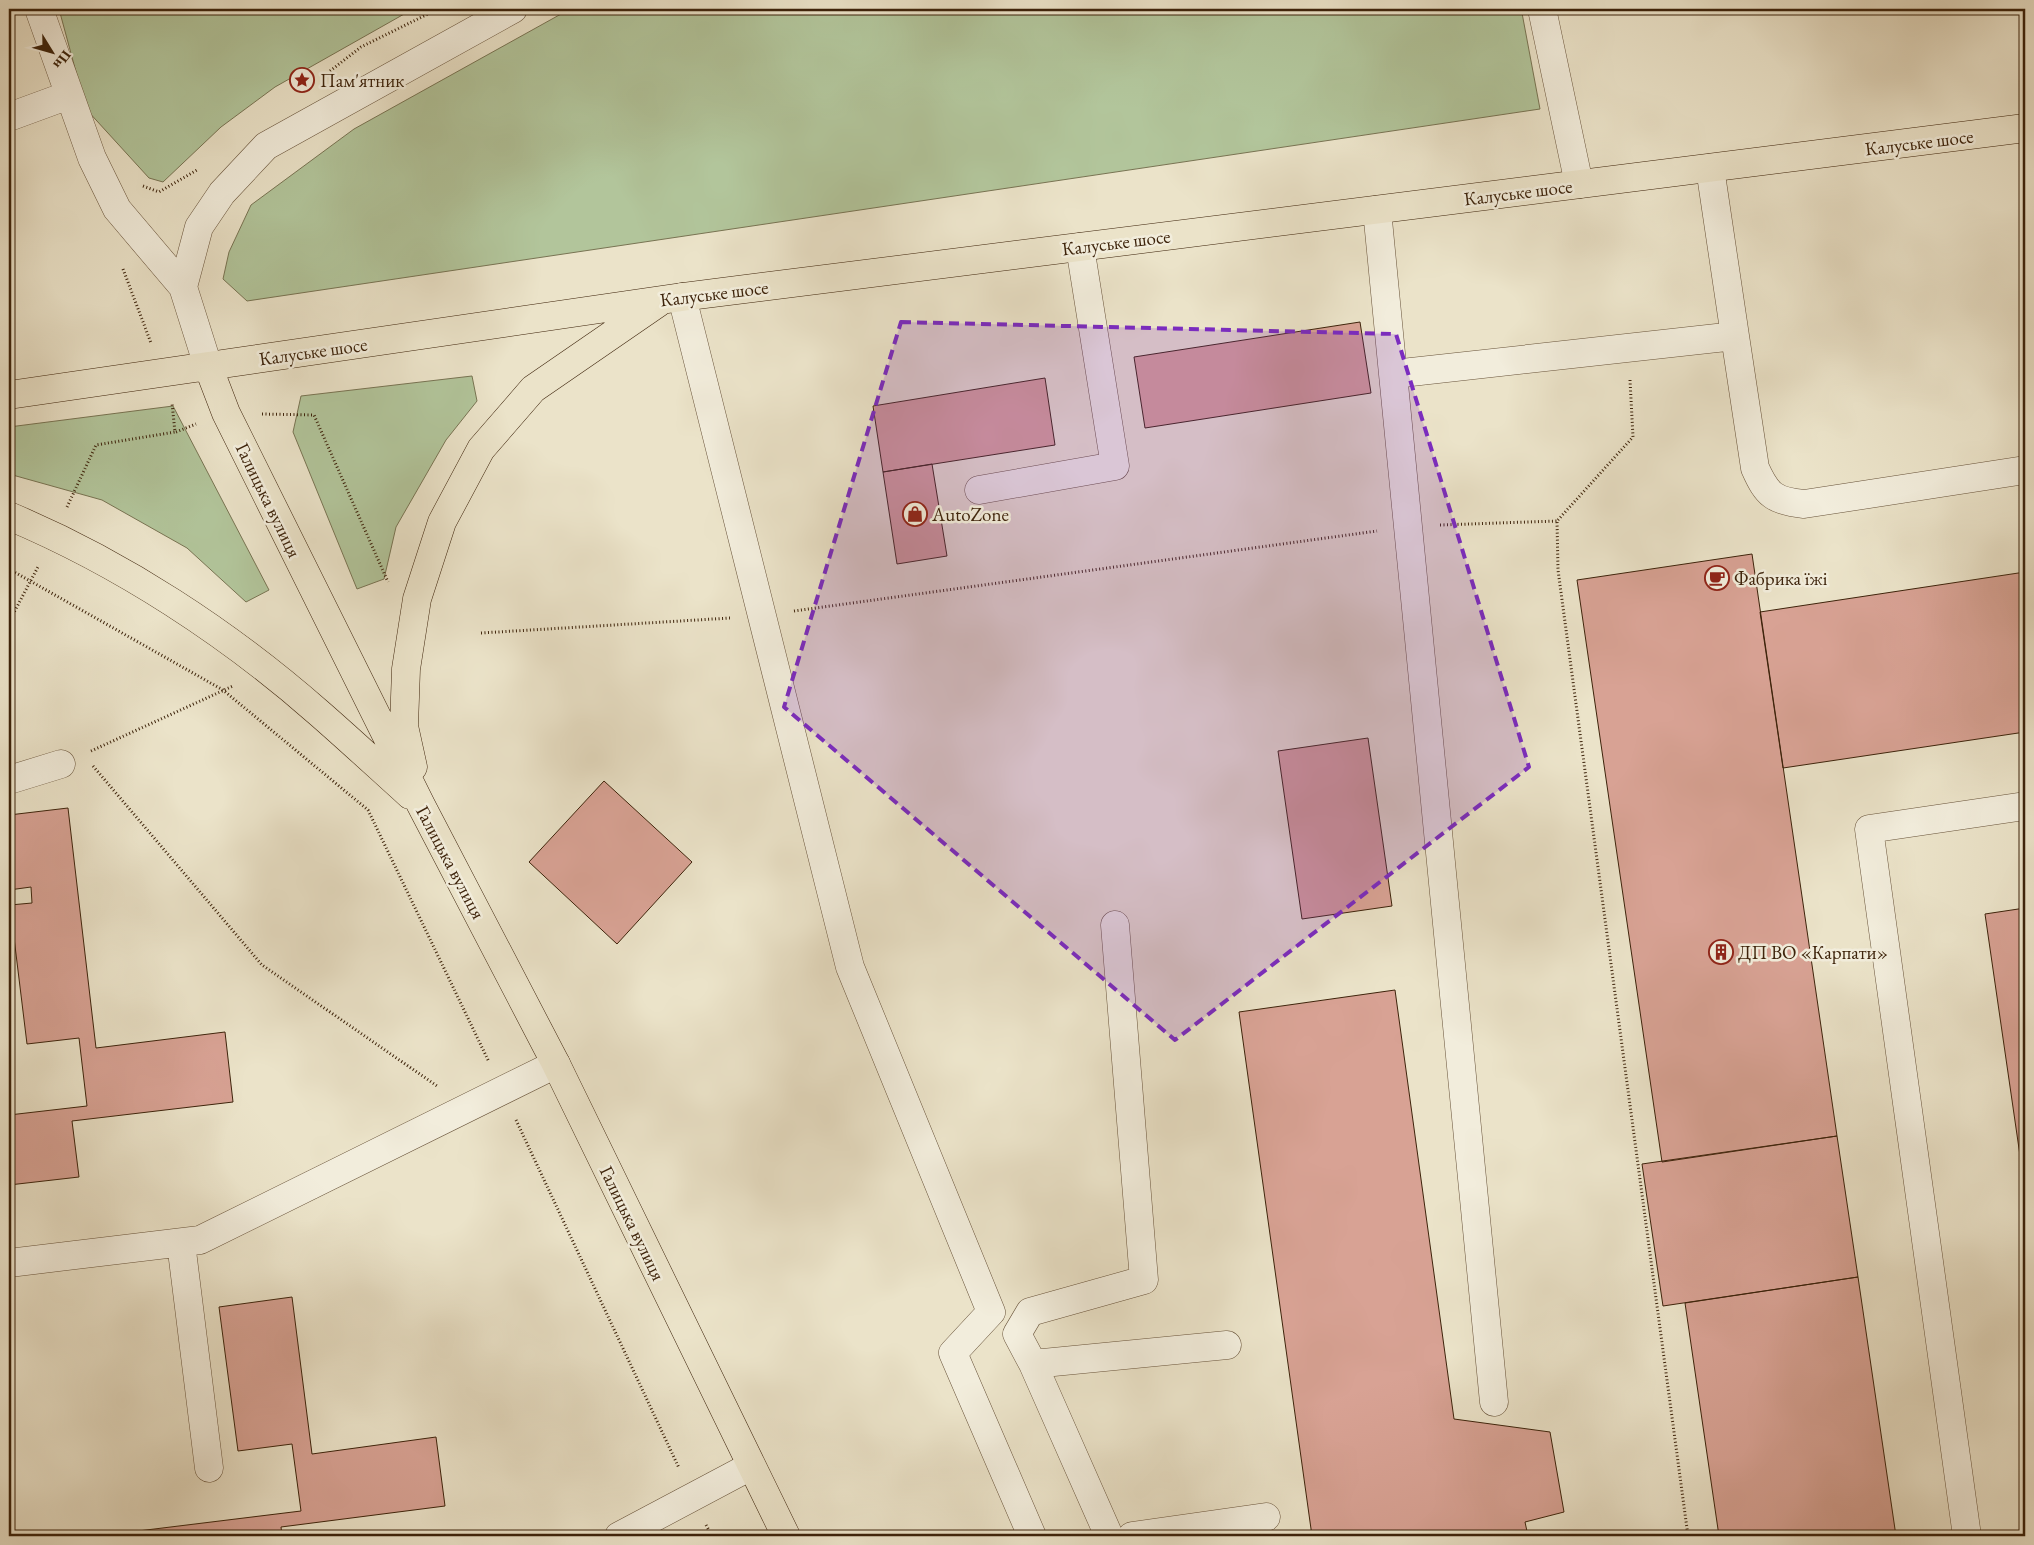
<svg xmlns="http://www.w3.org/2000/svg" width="2034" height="1545" font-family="'EB Garamond',serif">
  <rect width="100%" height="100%" fill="#ebe3c9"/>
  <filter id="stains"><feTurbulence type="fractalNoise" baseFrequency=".004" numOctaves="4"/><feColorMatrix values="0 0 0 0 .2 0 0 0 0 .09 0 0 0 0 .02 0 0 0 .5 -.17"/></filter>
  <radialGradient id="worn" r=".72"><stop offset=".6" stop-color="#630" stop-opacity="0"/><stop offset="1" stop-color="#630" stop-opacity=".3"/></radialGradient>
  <path fill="#b2c59b" stroke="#787453" d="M59,9H413L275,87L221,127L163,182L149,178L86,109Z
    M570,9H1523L1522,13L1540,109L247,301L223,279L229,252L251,205L354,129Z
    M472,376L477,401L446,440L396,527L384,579L357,589L293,432L301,396Z
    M173,406L269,590L246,602L187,548L102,500L9,474V427Z"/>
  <path fill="#d8a294" stroke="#3d230b" d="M1360,322L1371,393L1145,428L1134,357Z
    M1045,378L1055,445L883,472L873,406Z
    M932,464L947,556L897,564L883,472Z
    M1752,554L1837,1136L1662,1162L1577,580Z
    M2025,572V732L1783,768L1760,612Z
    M1368,738L1392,906L1302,919L1278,751Z
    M604,781L692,862L617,944L529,862Z
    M68,808L96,1048L225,1032L233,1102L72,1121L79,1177L9,1185V1115L87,1106L79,1038L27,1044L10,905L32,903L31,887L9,890V815Z
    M2025,908V1190L1985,914Z
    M1395,990L1454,1419L1550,1432L1564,1512L1525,1522L1528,1536H1312L1239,1012Z
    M1837,1136L1858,1277L1663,1306L1642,1164Z
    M1858,1277L1896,1536H1719L1685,1303Z
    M292,1297L312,1454L436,1437L445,1506L281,1527L282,1536H139L138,1531L301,1511L292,1444L238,1451L219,1307Z"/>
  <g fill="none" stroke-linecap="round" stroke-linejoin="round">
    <defs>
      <path id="minor" d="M39,9L92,158L117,209L183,287L208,366
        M1542,9L1579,184
        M9,117L69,95
        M1710,168L1735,336
        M1377,210L1393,374
        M183,287L199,227L222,193L266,146L513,9
        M682,297L850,967L991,1312L953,1353L1032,1536
        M979,490L1115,466L1080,247
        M9,780L61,764
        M181,1243L209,1468
        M9,1263L200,1240L556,1064
        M1033,1364L1227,1345
        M1494,1402L1393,374L1735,336L1755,468C1767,495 1774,501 1804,504L2025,470
        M619,1536L751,1466
        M1109,1536L1033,1364L1017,1334L1030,1312L1144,1280L1115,925
        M1132,1536L1266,1517
        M1967,1536L1869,829L2025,806"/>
      <path id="major" d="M208,366L226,413L421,805L556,1064L786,1536
        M9,395L682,297L2025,128
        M9,516C121,563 228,633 319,713C350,740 380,768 410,795
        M413,767L404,726L406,669L417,599L442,522L481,449L533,389L658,303"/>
    </defs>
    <use href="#minor" stroke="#68533a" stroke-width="29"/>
    <use href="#major" stroke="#3d230b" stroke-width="29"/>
    <path stroke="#3d230b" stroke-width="3" stroke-dasharray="1 2.5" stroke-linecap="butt" d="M330,71L361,47L438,9
      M143,186L159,192L197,170
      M123,269L151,343
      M1630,380L1633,437L1557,521L1558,570L1688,1536
      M262,414L314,415L388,582
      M176,432L196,424
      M67,507L96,445L175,432L172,403
      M1440,525L1557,521
      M9,569L223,690L368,810L489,1062
      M794,611L1377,531
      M481,633L730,618
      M9,649L11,618L39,565
      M91,751L233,686
      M93,766L262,965L437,1086
      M516,1120L679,1468
      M706,1525L712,1536"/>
    <use href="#minor" stroke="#f2eddc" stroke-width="28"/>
    <use href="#major" stroke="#ebe3c9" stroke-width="28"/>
  </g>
  <path fill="#7b2cbf" fill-opacity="0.2" stroke="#7b2cbf" stroke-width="4" stroke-dasharray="10 6" stroke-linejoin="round" d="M901,322L1396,334L1529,767L1175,1040L784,707Z"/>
  <defs>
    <symbol id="sight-ring" viewBox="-11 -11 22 22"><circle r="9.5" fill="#f2eddc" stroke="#8f2418" stroke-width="1.5"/><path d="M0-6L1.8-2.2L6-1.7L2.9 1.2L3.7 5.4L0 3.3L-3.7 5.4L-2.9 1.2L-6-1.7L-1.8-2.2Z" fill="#8f2418"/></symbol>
    <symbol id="shop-ring" viewBox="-11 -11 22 22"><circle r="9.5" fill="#f2eddc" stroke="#8f2418" stroke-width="1.5"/><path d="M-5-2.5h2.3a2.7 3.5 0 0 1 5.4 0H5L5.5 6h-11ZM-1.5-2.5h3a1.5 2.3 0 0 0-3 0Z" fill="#8f2418"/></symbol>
    <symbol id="cafe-ring" viewBox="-11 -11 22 22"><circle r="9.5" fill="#f2eddc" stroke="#8f2418" stroke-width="1.5"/><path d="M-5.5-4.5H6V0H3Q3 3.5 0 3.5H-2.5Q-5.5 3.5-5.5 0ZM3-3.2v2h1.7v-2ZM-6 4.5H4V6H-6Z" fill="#8f2418"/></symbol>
    <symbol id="building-ring" viewBox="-11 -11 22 22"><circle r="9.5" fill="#f2eddc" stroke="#8f2418" stroke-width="1.5"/><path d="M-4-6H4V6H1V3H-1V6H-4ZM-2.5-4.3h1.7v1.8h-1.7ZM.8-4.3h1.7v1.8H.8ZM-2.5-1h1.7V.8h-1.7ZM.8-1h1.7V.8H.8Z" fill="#8f2418"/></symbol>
  </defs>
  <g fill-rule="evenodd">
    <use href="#sight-ring" x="288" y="66" width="28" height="28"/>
    <use href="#shop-ring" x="901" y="500" width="28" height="28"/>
    <use href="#cafe-ring" x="1703" y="564" width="28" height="28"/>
    <use href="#building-ring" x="1707" y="938" width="28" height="28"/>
  </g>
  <g text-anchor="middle" stroke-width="5" stroke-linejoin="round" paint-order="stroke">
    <g font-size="19" fill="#3d230b" stroke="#f2eddc" text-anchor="start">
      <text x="320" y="87">Пам'ятник</text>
      <text x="932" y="521">AutoZone</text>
      <text x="1734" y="585">Фабрика їжі</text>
      <text x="1738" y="959">ДП ВО «Карпати»</text>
    </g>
    <g font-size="19" fill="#3d230b" stroke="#f2eddc">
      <text transform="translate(1919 142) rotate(-7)" y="7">Калуське шосе</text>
      <text transform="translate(1518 192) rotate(-7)" y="7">Калуське шосе</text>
      <text transform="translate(1116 242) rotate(-7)" y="7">Калуське шосе</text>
      <text transform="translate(714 293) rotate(-7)" y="7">Калуське шосе</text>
      <text transform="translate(313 351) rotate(-8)" y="7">Калуське шосе</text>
      <text transform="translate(269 500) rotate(64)" y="7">Галицька вулиця</text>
      <text transform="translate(451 862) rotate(62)" y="7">Галицька вулиця</text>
      <text transform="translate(633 1223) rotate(64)" y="7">Галицька вулиця</text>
    </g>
  </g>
  <rect width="2034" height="1545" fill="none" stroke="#ebe3c9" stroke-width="30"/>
  <rect x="10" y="10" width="2014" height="1525" fill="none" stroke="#3d230b" stroke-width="2.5"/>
  <rect x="15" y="15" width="2004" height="1515" fill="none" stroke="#3d230b"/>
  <g transform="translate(52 52) rotate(127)" stroke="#f2eddc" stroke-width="4" paint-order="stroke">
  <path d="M0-4L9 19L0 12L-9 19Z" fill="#3d230b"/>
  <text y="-8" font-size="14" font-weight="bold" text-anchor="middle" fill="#3d230b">Пн</text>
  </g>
  <rect width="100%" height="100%" filter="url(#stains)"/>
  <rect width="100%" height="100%" fill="url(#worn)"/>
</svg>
